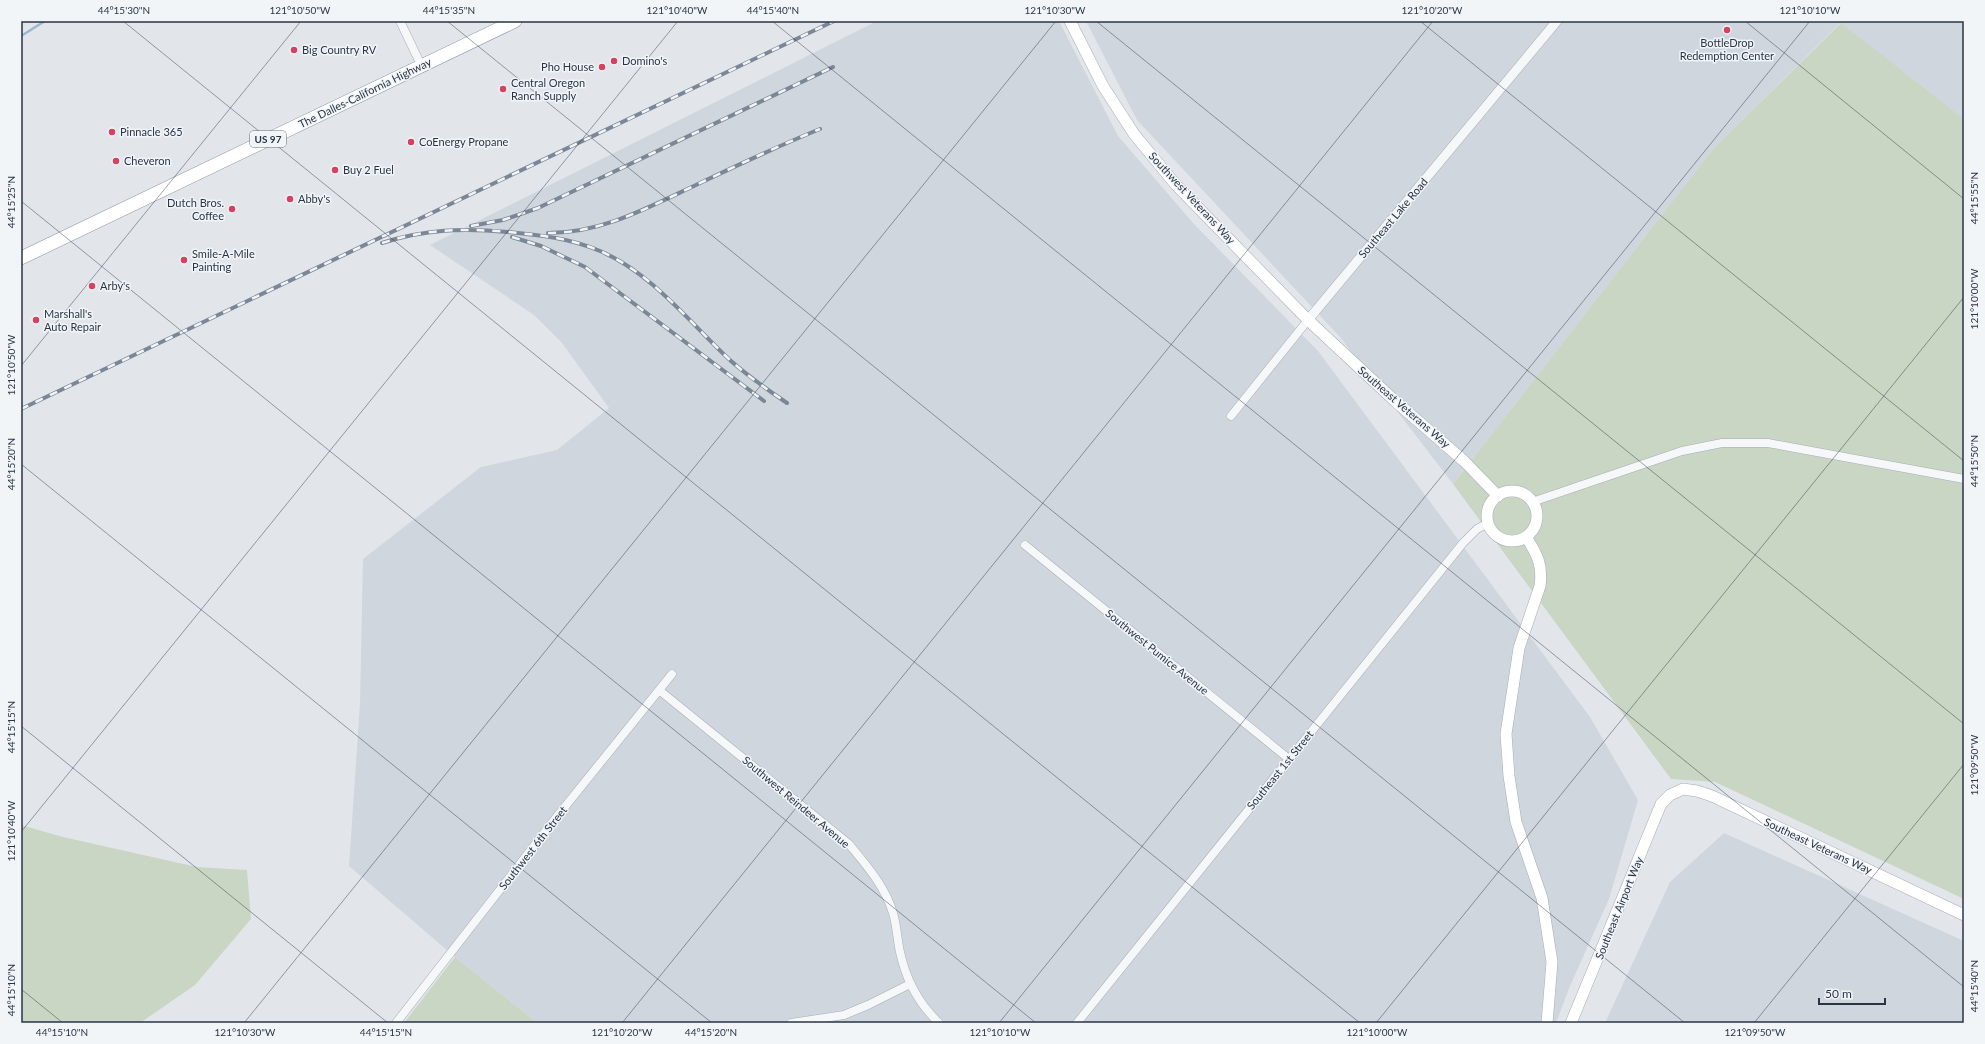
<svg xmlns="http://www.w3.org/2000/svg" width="1985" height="1044" font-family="Lato,sans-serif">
  <rect width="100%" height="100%" fill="#e2e6eb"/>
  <path fill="#d0d6de" d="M877,21H1059L1118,136L1194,224L1318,351L1590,717L1638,800L1609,899L1570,986L1556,1023H537L455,957L349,866L360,703L363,559L481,467L557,450L609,408L562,343L534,315L430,245Z
    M1086,21H1964V119L1840,23L1713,149L1453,484L1340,337L1137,120Z
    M1724,833L1964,941V1023H1605L1670,882Z"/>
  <path fill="#c9d6c3" d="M1841,23L1964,119V899L1715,782L1671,779L1453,484L1713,149Z
    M21,825L63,837L197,867L247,870L251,919L195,985L140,1023H21Z
    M455,957L537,1023H404Z"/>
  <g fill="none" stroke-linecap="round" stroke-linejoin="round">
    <path stroke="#9bb6cd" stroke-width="2.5" d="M21,36L45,21"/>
    <defs>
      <path id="minor" d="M400,21L421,65
        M1231,416L1308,320
        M1532,502L1682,451L1722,443H1768L1964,479
        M1025,545L1289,759
        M659,690L849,844C866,865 885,886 893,913C897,926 897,939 900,952C906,980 918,1003 939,1023
        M396,1023L555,819L672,674
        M791,1023L844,1015L868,1005L910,984
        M1077,1023L1463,543L1477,529L1488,523"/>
      <path id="tertiary" d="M1308,320L1557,21"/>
      <path id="secondary" d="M1070,21L1103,86L1134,134L1176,185L1308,320L1395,401L1464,461L1498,496
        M1487 516a25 25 0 1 1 50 0a25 25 0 1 1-50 0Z
        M1526,537C1537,554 1543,565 1540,586L1519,648L1506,734L1509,776L1516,822L1542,898L1552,962L1547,1023
        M1571,1023L1661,804L1670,795L1683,789L1697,791L1712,796L1964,915"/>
      <path id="trunk" d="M21,258L515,21"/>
    </defs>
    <use href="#minor" stroke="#a7adb6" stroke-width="9"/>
    <use href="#tertiary" stroke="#a7adb6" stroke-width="10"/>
    <use href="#secondary" stroke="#a7adb6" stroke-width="12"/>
    <use href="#trunk" stroke="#8994a3" stroke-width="14"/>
    <use href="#minor" stroke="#f5f7f9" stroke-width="8"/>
    <use href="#tertiary" stroke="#f5f7f9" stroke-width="9"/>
    <use href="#secondary" stroke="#fff" stroke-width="11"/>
    <use href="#trunk" stroke="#fff" stroke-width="13"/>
    <defs>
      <path id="rail" d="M471,226L503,220L538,208L833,67
        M548,233C603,233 649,207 698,184C738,165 778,146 820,129
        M512,237L541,246L585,267L764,401
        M382,243C425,229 463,228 508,232C539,235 570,238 600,251C652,273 690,323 731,361C749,377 768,390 787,403
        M21,409L834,21"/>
    </defs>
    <use href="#rail" stroke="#7b8696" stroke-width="4"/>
    <use href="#rail" stroke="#f2f5f8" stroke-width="2.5" stroke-dasharray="8" stroke-linecap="butt"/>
  </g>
  <path fill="none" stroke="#293545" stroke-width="1" stroke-opacity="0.45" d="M123,21L1360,1023M447,21L1685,1023M772,21L1964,987M1096,21L1964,724M1420,21L1964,461M1745,21L1964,199M21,201L1036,1023M21,366L301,21M21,464L712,1023M21,726L388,1023M21,832L678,21M21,989L63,1023M244,1023L1056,21M622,1023L1433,21M999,1023L1810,21M1376,1023L1964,297M1754,1023L1964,764"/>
  <g fill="#d74160" stroke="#f2f5f8" stroke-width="1.5">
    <circle cx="1727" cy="30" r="4"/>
    <circle cx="294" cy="50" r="4"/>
    <circle cx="614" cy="61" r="4"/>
    <circle cx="602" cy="67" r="4"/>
    <circle cx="503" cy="89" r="4"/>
    <circle cx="112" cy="132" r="4"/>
    <circle cx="411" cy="142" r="4"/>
    <circle cx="116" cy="161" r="4"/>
    <circle cx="335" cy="170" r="4"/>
    <circle cx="290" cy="199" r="4"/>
    <circle cx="232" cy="209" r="4"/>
    <circle cx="184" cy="260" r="4"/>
    <circle cx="92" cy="286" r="4"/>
    <circle cx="36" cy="320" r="4"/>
  </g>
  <g text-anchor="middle" stroke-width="3" stroke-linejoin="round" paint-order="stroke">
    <rect fill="#f2f5f8" stroke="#656f7b" stroke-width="1" x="250" y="131" width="36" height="16" rx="3"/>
    <g font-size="10" font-weight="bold" fill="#293545">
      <text x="268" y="143">US 97</text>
    </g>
    <g font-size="11" fill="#293545" stroke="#f2f5f8" text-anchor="start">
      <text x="1727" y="47" text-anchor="middle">BottleDrop<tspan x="1727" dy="13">Redemption Center</tspan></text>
      <text x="302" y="54">Big Country RV</text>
      <text x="622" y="65">Domino's</text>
      <text x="594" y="71" text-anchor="end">Pho House</text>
      <text x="511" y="87">Central Oregon<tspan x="511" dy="13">Ranch Supply</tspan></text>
      <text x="120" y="136">Pinnacle 365</text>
      <text x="419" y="146">CoEnergy Propane</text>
      <text x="124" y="165">Cheveron</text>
      <text x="343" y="174">Buy 2 Fuel</text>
      <text x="298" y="203">Abby's</text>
      <text x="224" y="207" text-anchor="end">Dutch Bros.<tspan x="224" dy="13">Coffee</tspan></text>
      <text x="192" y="258">Smile-A-Mile<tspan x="192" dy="13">Painting</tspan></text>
      <text x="100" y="290">Arby's</text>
      <text x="44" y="318">Marshall's<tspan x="44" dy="13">Auto Repair</tspan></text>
    </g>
    <g font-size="11" fill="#293545" stroke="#f2f5f8">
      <text transform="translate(365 93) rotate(-26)" y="4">The Dalles-California Highway</text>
      <text transform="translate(1192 198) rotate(47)" y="4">Southwest Veterans Way</text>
      <text transform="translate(1393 218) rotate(-50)" y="4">Southeast Lake Road</text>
      <text transform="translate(1404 407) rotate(41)" y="4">Southeast Veterans Way</text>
      <text transform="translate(1157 652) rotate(39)" y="4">Southwest Pumice Avenue</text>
      <text transform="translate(1280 770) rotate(-51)" y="4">Southeast 1st Street</text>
      <text transform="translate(796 802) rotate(40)" y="4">Southwest Reindeer Avenue</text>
      <text transform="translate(1818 846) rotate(25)" y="4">Southeast Veterans Way</text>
      <text transform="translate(533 848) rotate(-52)" y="4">Southwest 6th Street</text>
      <text transform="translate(1619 908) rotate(-68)" y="4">Southeast Airport Way</text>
    </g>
  </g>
  <rect width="1985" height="1044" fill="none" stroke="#f2f5f8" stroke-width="44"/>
  <path d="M1819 998v6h66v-6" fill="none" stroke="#293545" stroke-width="2"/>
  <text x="1825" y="998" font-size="12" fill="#293545" stroke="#f2f5f8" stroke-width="3" paint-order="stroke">50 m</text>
  <rect x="22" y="22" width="1941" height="1000" fill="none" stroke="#293545" stroke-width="1.5"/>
  <g font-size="10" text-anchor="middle" fill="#293545">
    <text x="124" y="14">44°15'30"N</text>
    <text x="300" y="14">121°10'50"W</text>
    <text x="449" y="14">44°15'35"N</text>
    <text x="677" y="14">121°10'40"W</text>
    <text x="773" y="14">44°15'40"N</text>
    <text x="1055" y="14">121°10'30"W</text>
    <text x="1432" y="14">121°10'20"W</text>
    <text x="1810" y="14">121°10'10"W</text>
    <text transform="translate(1974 198) rotate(-90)" y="4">44°15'55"N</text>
    <text transform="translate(11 202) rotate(-90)" y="4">44°15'25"N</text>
    <text transform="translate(1974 299) rotate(-90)" y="4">121°10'00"W</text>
    <text transform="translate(11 365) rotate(-90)" y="4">121°10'50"W</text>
    <text transform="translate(1974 461) rotate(-90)" y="4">44°15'50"N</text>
    <text transform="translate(11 464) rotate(-90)" y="4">44°15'20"N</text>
    <text transform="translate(11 727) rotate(-90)" y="4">44°15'15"N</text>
    <text transform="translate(1974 765) rotate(-90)" y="4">121°09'50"W</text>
    <text transform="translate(11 831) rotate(-90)" y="4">121°10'40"W</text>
    <text transform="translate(1974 986) rotate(-90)" y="4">44°15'40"N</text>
    <text transform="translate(11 990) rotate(-90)" y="4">44°15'10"N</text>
    <text x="62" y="1036">44°15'10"N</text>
    <text x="245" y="1036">121°10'30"W</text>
    <text x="386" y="1036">44°15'15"N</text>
    <text x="622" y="1036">121°10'20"W</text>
    <text x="711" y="1036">44°15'20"N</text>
    <text x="1000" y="1036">121°10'10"W</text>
    <text x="1377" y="1036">121°10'00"W</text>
    <text x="1755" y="1036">121°09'50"W</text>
  </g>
</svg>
